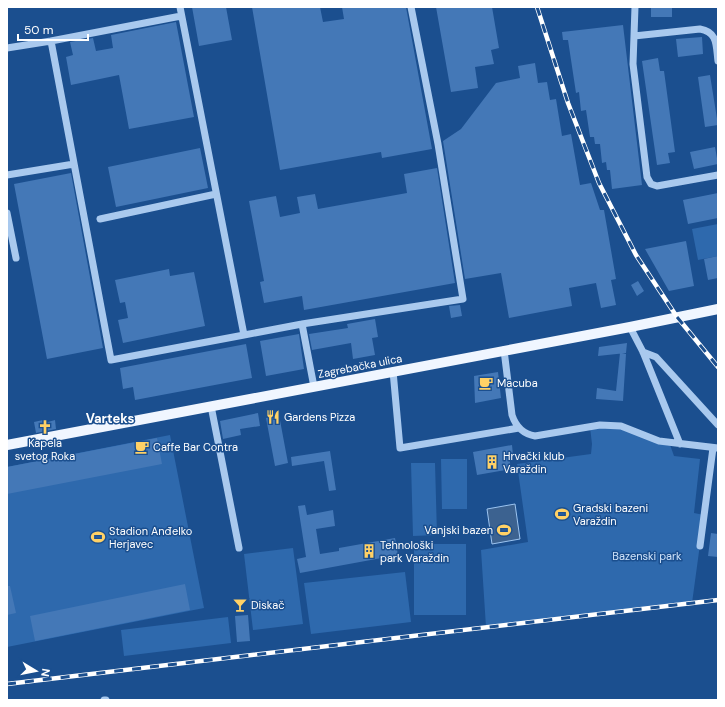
<svg xmlns="http://www.w3.org/2000/svg" width="725" height="707" font-family="'DM Sans',sans-serif">
  <rect width="100%" height="100%" fill="#1b4f8f"/>
  <path fill="#2e69ad" d="M718,224V256L698,260L692,229Z
    M621,426L669,442L674,456L700,459L694,513L704,515L692,603L486,627L481,550L528,542L517,464L591,454L592,444L590,427Z
    M170,435L204,608L7,647V467Z
    M467,459V509H442L441,459Z
    M411,463H435L437,535L413,536Z
    M414,544H466V615H414Z
    M293,548L303,624L253,630L244,554Z
    M405,572L411,622L311,634L304,583Z
    M228,617L231,643L124,656L121,630Z"/>
  <path fill="#3c6290" stroke="#9cc4f0" d="M515,504L520,539L492,544L487,509Z"/>
  <path fill="#4478b7" d="M192,7H226L232,40L199,46Z
    M252,7H320L323,22L344,19L342,7H406L432,149L382,158L381,152L280,170Z
    M436,7H492L499,48L491,50L494,64L475,67L478,88L451,92Z
    M651,7H672V17H651Z
    M176,22L194,117L129,129L119,75L71,85L66,57L73,55L70,42L93,38L96,51L113,48L111,35Z
    M623,25L642,185L612,189L610,170H607L606,162L602,163L600,144H595L594,137H590L586,110L581,111L579,92L576,93L568,40H563L562,32Z
    M702,37L703,54L678,57L676,39Z
    M658,58L660,71H664L675,152L668,153L670,163L657,165L642,61Z
    M535,63L538,83L547,82L550,100L556,99L562,136L571,134L580,185L591,183L600,210H604L616,279L611,280L616,305L601,308L596,283L569,288L572,306L509,318L501,273L465,279L443,141L461,129L496,83L520,78L518,66Z
    M710,75L718,125L705,127L698,77Z
    M715,147L718,164L694,169L690,152Z
    M200,148L208,188L116,207L108,167Z
    M437,168L455,283L304,310L302,296L264,303L260,282L264,281L249,201L276,196L280,217L300,213L297,197L315,194L318,209L407,193L404,174Z
    M71,173L103,348L47,359L14,184Z
    M718,193V218L688,224L683,200Z
    M686,241L694,286L669,291L645,249Z
    M718,256V278L708,280L704,259Z
    M169,269L170,276L194,272L205,326L123,343L118,320L128,318L125,302L120,303L115,280Z
    M638,281L644,291L637,296L631,285Z
    M460,305L462,316L451,318L449,306Z
    M375,319L378,337L372,338L375,355L353,359L351,343L312,350L309,334L348,328L347,324Z
    M299,334L304,369L266,376L260,341Z
    M627,343L626,353L598,356L599,347Z
    M246,344L252,378L135,400L133,387L123,389L120,368Z
    M620,353L626,354L623,401L596,399L597,388L616,391Z
    M498,372L501,398L475,403L474,376Z
    M258,413L260,426L240,429L241,435L223,439L220,421Z
    M279,415L288,463L275,466L266,418Z
    M43,420L48,422L55,420L56,429L36,433L34,422Z
    M157,438L162,464L7,494V467Z
    M512,445L513,455L509,456L511,469L477,475L473,452Z
    M330,451L336,490L329,491L324,461L292,466L291,457Z
    M305,505L307,515L333,510L335,526L316,529L320,554L339,551V548L395,538L398,555L300,573L297,559L306,557L298,506Z
    M711,533L718,534V557L708,556Z
    M185,584L190,610L35,641L30,616Z
    M7,586H10L16,613L7,615Z
    M248,615L250,641L237,642L235,616Z"/>
  <g fill="none" stroke-linecap="round" stroke-linejoin="round">
    <path stroke="#a9c9ee" stroke-width="7" d="M180,7L244,335L302,324
      M635,7L633,64L647,177L651,184L657,186L718,175
      M181,16L51,41L111,360L244,335
      M634,36L700,29C718,32 716,46 718,61
      M7,48L51,41
      M7,175L74,164
      M7,213L16,258
      M100,219L216,194
      M630,327L643,352L680,444
      M504,350L512,415C516,427 523,434 535,436L600,425L621,426L659,441L718,448
      M643,352L656,357L718,425
      M393,371L400,448L519,428
      M314,387L302,324L463,299L438,144L411,7
      M211,406L239,548
      M700,546L713,448
      M104,700H106"/>
    <path stroke="#f0f6ff" stroke-width="10" d="M7,445L630,327L718,309"/>
    <defs>
      <path id="rail" d="M537,7L568,103L599,183L636,255L677,317L718,367
        M7,684L718,600"/>
    </defs>
    <use href="#rail" stroke="#fff" stroke-width="4.5"/>
    <use href="#rail" stroke="#1b4f8f" stroke-width="3" stroke-dasharray="9" stroke-linecap="butt"/>
  </g>
  <defs>
    <symbol id="cafe-bare" viewBox="-9 -9 18 18"><path d="M-5.5-4.5H6V0H3Q3 3.5 0 3.5H-2.5Q-5.5 3.5-5.5 0ZM3-3.2v2h1.7v-2ZM-6 4.5H4V6H-6Z" fill="#ffd166" stroke="#1b4f8f" stroke-width="2.5" paint-order="stroke"/></symbol>
    <symbol id="restaurant-bare" viewBox="-9 -9 18 18"><path d="M-5-6h1v4h1v-4h1v4h1v-4h1v5L-1.5 .5V6h-2V.5L-5-1ZM5-6V6H3V1.5H1.5Q1.5-4 5-6Z" fill="#ffd166" stroke="#1b4f8f" stroke-width="2.5" paint-order="stroke"/></symbol>
    <symbol id="church-bare" viewBox="-9 -9 18 18"><path d="M-1.2-6h2.4v3.5h3.3v2.4h-3.3V6h-2.4V-.1h-3.3v-2.4h3.3Z" fill="#ffd166" stroke="#1b4f8f" stroke-width="2.5" paint-order="stroke"/></symbol>
    <symbol id="building-bare" viewBox="-9 -9 18 18"><path d="M-4-6H4V6H1V3H-1V6H-4ZM-2.5-4.3h1.7v1.8h-1.7ZM.8-4.3h1.7v1.8H.8ZM-2.5-1h1.7V.8h-1.7ZM.8-1h1.7V.8H.8Z" fill="#ffd166" stroke="#1b4f8f" stroke-width="2.5" paint-order="stroke"/></symbol>
    <symbol id="stadium-bare" viewBox="-9 -9 18 18"><path d="M0-5a6.5 5 0 1 0 0 10a6.5 5 0 1 0 0-10ZM-3.5-1.8h7v3.6h-7Z" fill="#ffd166" stroke="#1b4f8f" stroke-width="2.5" paint-order="stroke"/></symbol>
    <symbol id="bar-bare" viewBox="-9 -9 18 18"><path d="M-6-5H6L.8 .8V4.5H3.5V6h-7V4.5H-.8V.8Z" fill="#ffd166" stroke="#1b4f8f" stroke-width="2.5" paint-order="stroke"/></symbol>
  </defs>
  <g fill-rule="evenodd">
    <use href="#cafe-bare" x="476" y="373" width="20" height="20"/>
    <use href="#restaurant-bare" x="263" y="407" width="20" height="20"/>
    <use href="#church-bare" x="35" y="417" width="20" height="20"/>
    <use href="#cafe-bare" x="132" y="437" width="20" height="20"/>
    <use href="#building-bare" x="482" y="452" width="20" height="20"/>
    <use href="#stadium-bare" x="552" y="504" width="20" height="20"/>
    <use href="#stadium-bare" x="494" y="520" width="20" height="20"/>
    <use href="#stadium-bare" x="88" y="527" width="20" height="20"/>
    <use href="#building-bare" x="359" y="541" width="20" height="20"/>
    <use href="#bar-bare" x="230" y="595" width="20" height="20"/>
  </g>
  <g text-anchor="middle" stroke-width="3" stroke-linejoin="round" paint-order="stroke">
    <g font-size="11" fill="#fff" stroke="#1b4f8f">
      <text transform="translate(360 366) rotate(-11)" y="4">Zagrebačka ulica</text>
    </g>
    <g font-size="11" fill="#fff" stroke="#1b4f8f" text-anchor="start">
      <text x="497" y="387">Macuba</text>
      <text x="284" y="421">Gardens Pizza</text>
      <text x="45" y="447" text-anchor="middle">Kapela<tspan x="45" dy="13">svetog Roka</tspan></text>
      <text x="153" y="451">Caffe Bar Contra</text>
      <text x="503" y="460">Hrvački klub<tspan x="503" dy="13">Varaždin</tspan></text>
      <text x="573" y="512">Gradski bazeni<tspan x="573" dy="13">Varaždin</tspan></text>
      <text x="493" y="534" text-anchor="end">Vanjski bazen</text>
      <text x="109" y="535">Stadion Anđelko<tspan x="109" dy="13">Herjavec</tspan></text>
      <text x="380" y="549">Tehnološki<tspan x="380" dy="13">park Varaždin</tspan></text>
      <text x="251" y="609">Diskač</text>
    </g>
    <g font-size="11" fill="#cfe3fa" stroke="#1b4f8f">
      <text x="647" y="560">Bazenski park</text>
    </g>
    <g font-size="13" font-weight="bold" fill="#fff" stroke="#1b4f8f">
      <text x="110" y="423">Varteks</text>
    </g>
  </g>
  <rect width="725" height="707" fill="none" stroke="#ffffff" stroke-width="16"/>
  <g transform="translate(36 671) rotate(100)" stroke="#1b4f8f" stroke-width="3" paint-order="stroke">
  <path d="M0-3L7 15L0 10L-7 15Z" fill="#ffffff"/>
  <text y="-6" font-size="11" font-weight="bold" text-anchor="middle" fill="#ffffff">N</text>
  </g>
  <path d="M18 34v6h70v-6" fill="none" stroke="#ffffff" stroke-width="2"/>
  <text x="24" y="34" font-size="12" fill="#ffffff" stroke="#1b4f8f" stroke-width="3" paint-order="stroke">50 m</text>
</svg>
